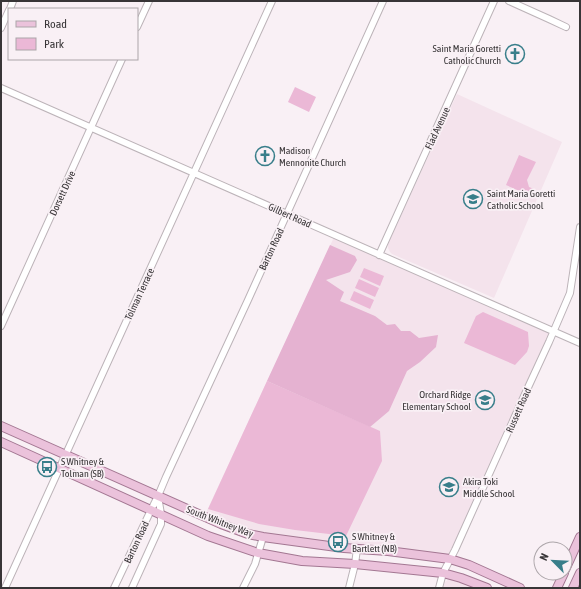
<svg xmlns="http://www.w3.org/2000/svg" width="581" height="589" font-family="'Asap Condensed',sans-serif">
  <rect width="100%" height="100%" fill="#f9f0f5"/>
  <path fill="#f4e3ec" d="M457,94L562,142L494,298L392,254L390,252L388,248V244Z
    M335,235L554,331L450,559L263,537L204,517Z
    M449,579L458,581L475,588H443L445,582Z"/>
  <path fill="#ebb8d6" d="M295,87L316,97L309,112L288,102Z
    M519,155L536,162L527,180L529,187L534,189L531,196L506,185Z
    M364,268L384,276L380,286L360,277Z
    M359,279L379,288L375,297L355,288Z
    M354,291L374,300L370,309L350,300Z
    M483,312L528,332L529,346L527,352L515,365L464,343L476,316Z
    M267,381L380,431L382,461L346,536L295,530L259,524L208,509Z"/>
  <path fill="#e5b2d1" d="M330,245L355,256L357,260L350,272L326,280L344,292L340,301L375,316L387,325L395,324L401,331H410L419,338L438,335L436,347L420,362L407,371L389,411L370,427L267,381Z"/>
  <g fill="none" stroke-linecap="round" stroke-linejoin="round">
    <defs>
      <path id="minor" d="M509,1L549,19L566,27
        M10,9L13,1
        M137,27L149,1
        M1,28L9,10
        M1,88L580,343
        M379,255L494,1
        M1,326L122,59
        M5,588C93,392 184,197 272,1
        M114,588L151,510L158,496L166,477L248,300L383,1
        M132,588L161,524V514L158,496
        M243,588L255,564L263,537
        M349,588L355,564L357,549
        M439,588L443,573L455,550L525,394L549,342L570,293L580,227"/>
      <path id="major" d="M1,426L221,524L248,534L263,537L344,548L388,551L450,559L469,565L520,588
        M1,442L208,536L258,553L302,561L355,564L443,573L461,578L487,588
        M565,570L580,537
        M557,588L564,573
        M573,588L580,573"/>
    </defs>
    <use href="#minor" stroke="#bcb3b8" stroke-width="8"/>
    <use href="#major" stroke="#a37792" stroke-width="10"/>
    <use href="#minor" stroke="#fff" stroke-width="6"/>
    <use href="#major" stroke="#ebc2db" stroke-width="8"/>
  </g>
  <defs>
    <symbol id="church-ring" viewBox="-11 -11 22 22"><circle r="9.5" fill="#f9f0f5" stroke="#387e8a" stroke-width="1.5"/><path d="M-1.2-6h2.4v3.5h3.3v2.4h-3.3V6h-2.4V-.1h-3.3v-2.4h3.3Z" fill="#387e8a"/></symbol>
    <symbol id="school-ring" viewBox="-11 -11 22 22"><circle r="9.5" fill="#f9f0f5" stroke="#387e8a" stroke-width="1.5"/><path d="M0-5L7-2L0 1L-7-2ZM-4 1L0 2.5L4 1V4Q0 6-4 4Z" fill="#387e8a"/></symbol>
    <symbol id="bus-ring" viewBox="-11 -11 22 22"><circle r="9.5" fill="#f9f0f5" stroke="#387e8a" stroke-width="1.5"/><path d="M-5-6H5V4H4V6H2V4H-2V6H-4V4H-5ZM-3.5-4V0h7V-4ZM-3.5 1.2v1.5H-2V1.2ZM2 1.2v1.5H3.5V1.2Z" fill="#387e8a"/></symbol>
  </defs>
  <g fill-rule="evenodd">
    <use href="#church-ring" x="504" y="43" width="22" height="22"/>
    <use href="#church-ring" x="254" y="145" width="22" height="22"/>
    <use href="#school-ring" x="462" y="188" width="22" height="22"/>
    <use href="#school-ring" x="474" y="389" width="22" height="22"/>
    <use href="#bus-ring" x="36" y="456" width="22" height="22"/>
    <use href="#school-ring" x="438" y="476" width="22" height="22"/>
    <use href="#bus-ring" x="327" y="531" width="22" height="22"/>
  </g>
  <g text-anchor="middle" stroke-width="3.5" stroke-linejoin="round" paint-order="stroke">
    <g font-size="10" fill="#383537" stroke="#f9f0f5" text-anchor="start">
      <text x="501" y="52" text-anchor="end">Saint Maria Goretti<tspan x="501" dy="12">Catholic Church</tspan></text>
      <text x="279" y="154">Madison<tspan x="279" dy="12">Mennonite Church</tspan></text>
      <text x="487" y="197">Saint Maria Goretti<tspan x="487" dy="12">Catholic School</tspan></text>
      <text x="471" y="398" text-anchor="end">Orchard Ridge<tspan x="471" dy="12">Elementary School</tspan></text>
      <text x="61" y="465">S Whitney &amp;<tspan x="61" dy="12">Tolman (SB)</tspan></text>
      <text x="463" y="485">Akira Toki<tspan x="463" dy="12">Middle School</tspan></text>
      <text x="352" y="540">S Whitney &amp;<tspan x="352" dy="12">Bartlett (NB)</tspan></text>
    </g>
    <g font-size="10" fill="#383537" stroke="#f9f0f5">
      <text transform="translate(437 128) rotate(-65)" y="4">Flad Avenue</text>
      <text transform="translate(62 193) rotate(-65)" y="4">Dorsett Drive</text>
      <text transform="translate(290 215) rotate(24)" y="4">Gilbert Road</text>
      <text transform="translate(271 249) rotate(-65)" y="4">Barton Road</text>
      <text transform="translate(139 294) rotate(-65)" y="4">Tolman Terrace</text>
      <text transform="translate(518 410) rotate(-66)" y="4">Russett Road</text>
      <text transform="translate(220 521) rotate(21)" y="4">South Whitney Way</text>
      <text transform="translate(136 542) rotate(-65)" y="4">Barton Road</text>
    </g>
  </g>
  <rect width="581" height="589" fill="none" stroke="#383537" stroke-width="4"/>
  <rect x="8" y="8" width="130" height="52" fill="#f9f0f5" stroke="#aca5a9"/>
  <rect x="16" y="21" width="20" height="6" fill="#ebc2db" stroke="#aca5a9"/>
  <text x="44" y="28" font-size="12" fill="#383537">Road</text>
  <rect x="16" y="38" width="20" height="12" fill="#ebb8d6" stroke="#aca5a9"/>
  <text x="44" y="48" font-size="12" fill="#383537">Park</text>
  <g transform="translate(553 561) rotate(294)"><circle r="19" fill="#f9f0f5" stroke="#aca5a9"/>
  <path d="M0-3L7 15L0 10L-7 15Z" fill="#387e8a"/>
  <text y="-6" font-size="11" font-weight="bold" text-anchor="middle" fill="#383537">N</text>
  </g>
</svg>
